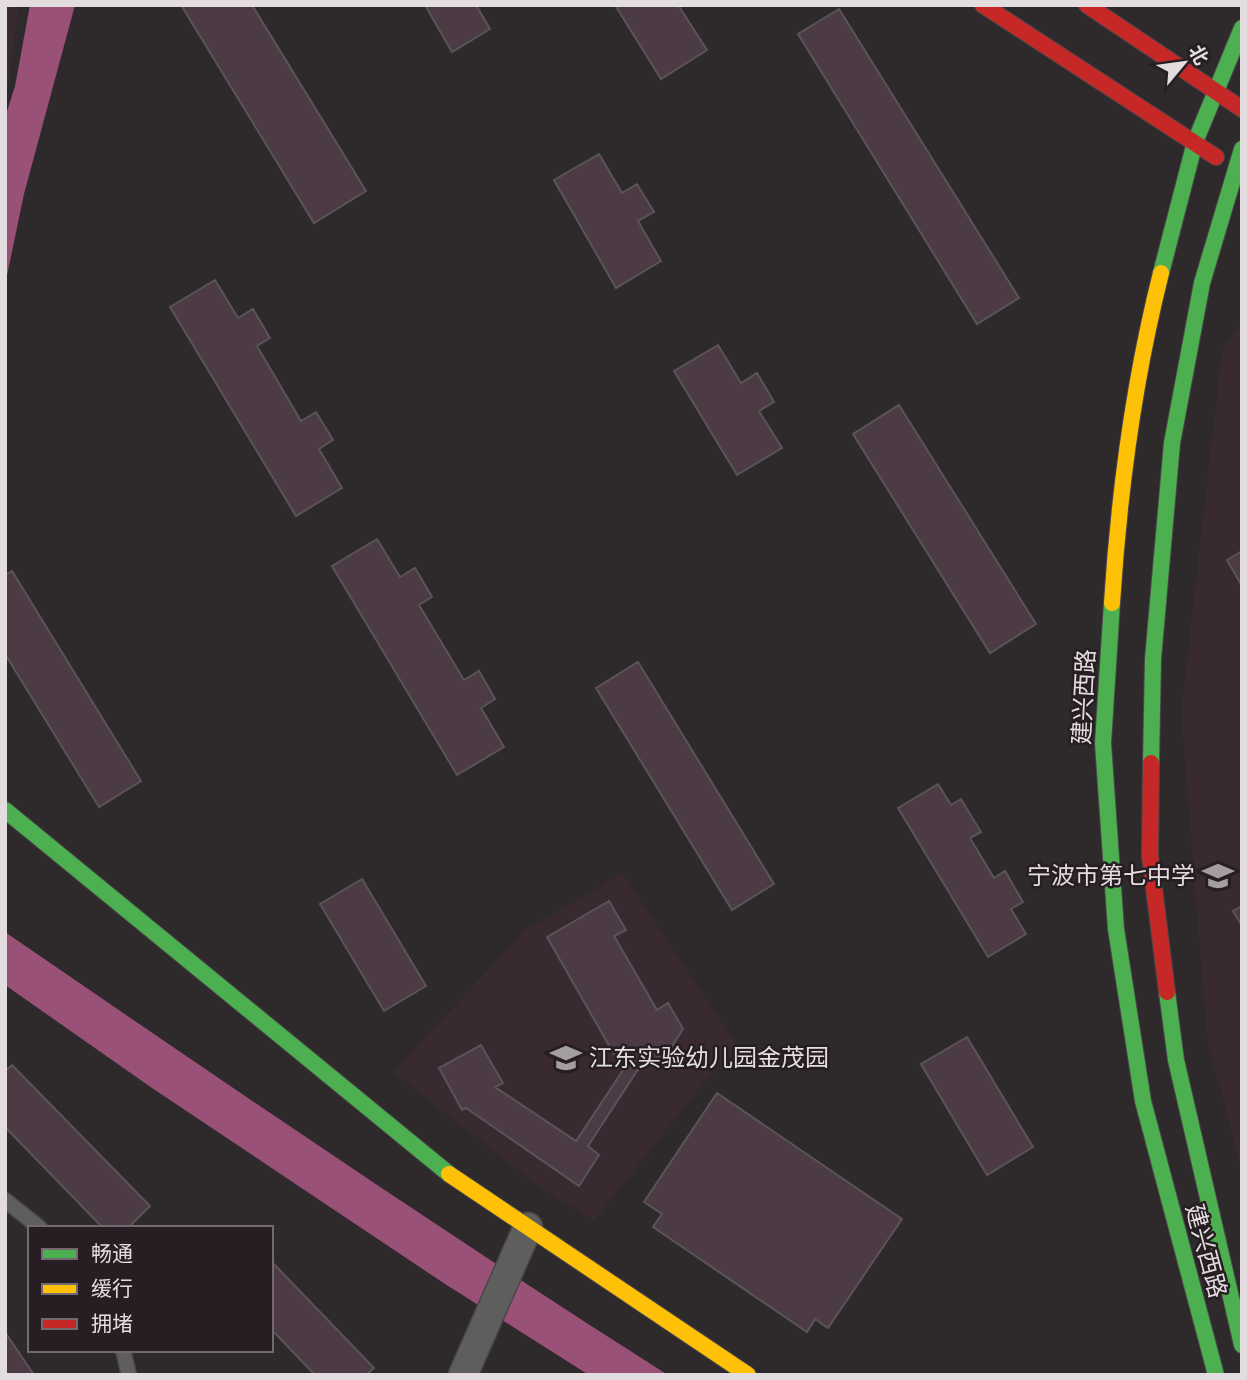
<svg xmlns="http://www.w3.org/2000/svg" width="1247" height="1380" font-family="Manrope,'Noto Sans SC',sans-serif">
  <rect width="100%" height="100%" fill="#2e292b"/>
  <path fill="#382a30" d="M5,5H19L9,82L5,93Z
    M1242,323V1175L1207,1038L1181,713L1222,350Z
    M623,873L736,1043L594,1221L532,1181L393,1072L525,930Z"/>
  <path fill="#995178" d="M30,5H75L24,194L5,285V118L15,86Z
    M5,932C225,1083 443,1232 668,1375H589L445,1284L152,1088L5,985Z"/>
  <path fill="#4c3b44" stroke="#595557" stroke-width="2" d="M181,5H252L366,191L314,223Z
    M425,5H476L490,29L452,52Z
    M615,5H678L707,50L661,79Z
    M839,9L1019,298L977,324L798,34Z
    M599,154L622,193L637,184L654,212L638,221L661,261L616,288L554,180Z
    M215,280L238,318L253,309L270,338L257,346L301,421L316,412L333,440L319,449L342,488L296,516L170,307Z
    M718,345L741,383L757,373L774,402L759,411L782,448L737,475L674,371Z
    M899,405L1036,624L990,653L853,434Z
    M377,539L400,577L415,568L432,597L419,605L464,680L479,671L495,699L481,708L504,747L457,775L332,566Z
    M1242,551V586L1227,560Z
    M12,571L141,781L99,807L5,654V575Z
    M638,662L774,884L732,910L596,688Z
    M938,784L951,805L961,799L981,832L970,838L994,878L1005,871L1023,902L1011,909L1026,934L988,957L898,808Z
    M362,879L426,986L384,1011L320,904Z
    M609,901L626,930L614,936L657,1010L668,1003L683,1029L669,1051L637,1071L588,1146L599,1155L579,1186L466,1108L462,1110L439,1068L481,1045L503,1083L495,1087L576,1141L623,1070L547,937Z
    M1242,906V926L1233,911Z
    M967,1037L1033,1147L987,1175L921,1064Z
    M12,1065L150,1206L128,1228H103L5,1127V1071Z
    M717,1093L902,1219L828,1328L815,1319L807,1332L653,1227L662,1214L644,1202Z
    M271,1261L374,1368L366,1375H315L271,1329Z
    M5,1332L34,1375H5Z"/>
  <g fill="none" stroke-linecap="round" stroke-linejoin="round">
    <defs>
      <path id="lane" d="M5,1200L40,1228
        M123,1350L129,1375"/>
      <path id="street" d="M463,1375L528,1227"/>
      <path id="fast" d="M1161,273L1195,142L1242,28
        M1112,603L1103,743L1116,929L1143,1101L1216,1375
        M1151,763L1153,659L1172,443L1202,283L1242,149
        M5,810L449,1174
        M1167,992L1176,1060L1242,1345"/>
      <path id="slow" d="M1112,603C1119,493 1134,380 1161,273
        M449,1174L748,1375"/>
      <path id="jam" d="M983,5L1216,157
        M1087,5L1242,109
        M1151,763L1150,856L1167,992"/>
    </defs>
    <use href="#lane" stroke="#4a4748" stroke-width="17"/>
    <use href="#street" stroke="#4a4748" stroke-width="31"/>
    <use href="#fast" stroke="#4a4748" stroke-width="18"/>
    <use href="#slow" stroke="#4a4748" stroke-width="18"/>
    <use href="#jam" stroke="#4a4748" stroke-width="18"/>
    <use href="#lane" stroke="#5e5e5c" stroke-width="14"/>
    <use href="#street" stroke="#5e5e5c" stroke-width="28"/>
    <use href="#fast" stroke="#4caf50" stroke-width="16"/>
    <use href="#slow" stroke="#ffc107" stroke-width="16"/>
    <use href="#jam" stroke="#c62828" stroke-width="16"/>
  </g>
  <defs>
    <symbol id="school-bare" viewBox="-9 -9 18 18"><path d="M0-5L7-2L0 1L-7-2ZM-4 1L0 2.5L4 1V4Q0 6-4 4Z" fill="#a49ea0" stroke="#261e22" stroke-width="2.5" paint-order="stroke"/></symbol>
  </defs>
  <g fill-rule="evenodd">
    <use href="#school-bare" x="1196" y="854" width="44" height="44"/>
    <use href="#school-bare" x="544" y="1036" width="44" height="44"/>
  </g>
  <g text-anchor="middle" stroke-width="5" stroke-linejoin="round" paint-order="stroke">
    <g font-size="24" fill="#e3dddf" stroke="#261e22">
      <text transform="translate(1084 697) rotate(-87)" y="8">建兴西路</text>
      <text transform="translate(1206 1251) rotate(75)" y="8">建兴西路</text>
    </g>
    <g font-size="24" fill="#e3dddf" stroke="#261e22" text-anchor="end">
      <text x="1195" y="884">宁波市第七中学</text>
      <text x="589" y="1066" text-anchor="start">江东实验幼儿园金茂园</text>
    </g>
  </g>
  <rect width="1247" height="1380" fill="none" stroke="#e3dddf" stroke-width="14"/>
  <rect x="28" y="1226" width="245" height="126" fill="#261e22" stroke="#726a6e" stroke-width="2"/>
  <rect x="42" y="1249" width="35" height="10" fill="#4caf50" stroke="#726a6e" stroke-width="2"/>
  <text x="91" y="1261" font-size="21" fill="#e3dddf">畅通</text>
  <rect x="42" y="1284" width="35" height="10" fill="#ffc107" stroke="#726a6e" stroke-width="2"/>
  <text x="91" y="1296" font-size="21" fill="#e3dddf">缓行</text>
  <rect x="42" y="1319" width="35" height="10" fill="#c62828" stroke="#726a6e" stroke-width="2"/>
  <text x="91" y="1331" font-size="21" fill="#e3dddf">拥堵</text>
  <g transform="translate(1184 63) rotate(61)" stroke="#261e22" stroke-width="5" paint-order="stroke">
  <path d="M0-5L12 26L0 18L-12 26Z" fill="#e3dddf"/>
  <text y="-10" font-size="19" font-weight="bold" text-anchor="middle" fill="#e3dddf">北</text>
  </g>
</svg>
